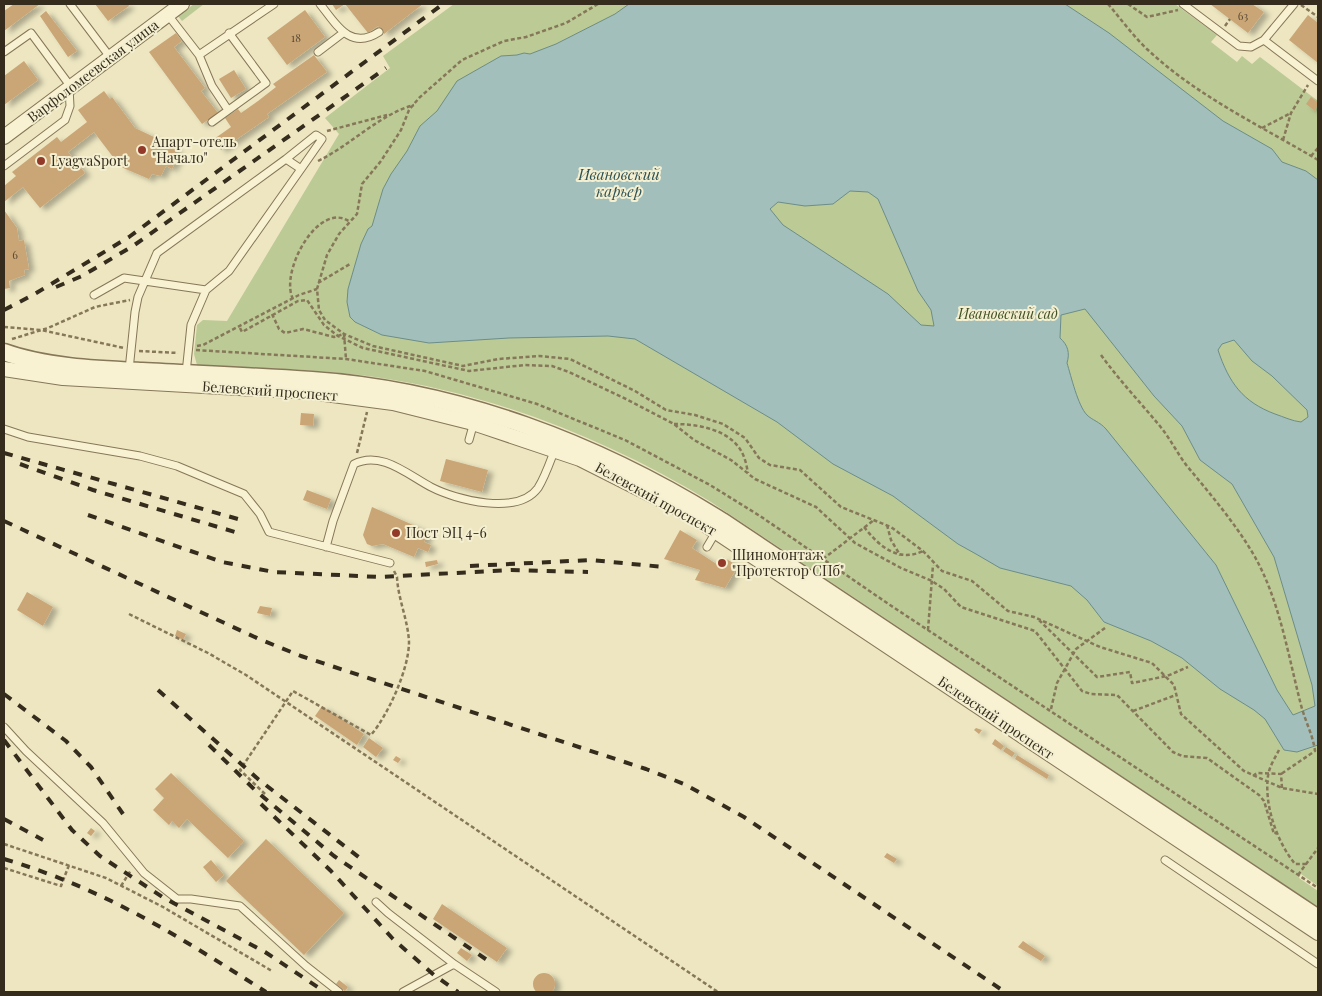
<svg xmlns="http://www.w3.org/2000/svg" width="1322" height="996" font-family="'Playfair Display',serif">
  <defs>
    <filter id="shadow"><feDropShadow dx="5.5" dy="3" stdDeviation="2.5" flood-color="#0004"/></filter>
  </defs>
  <rect width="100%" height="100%" fill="#ede6c1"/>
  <path fill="#bcca95" d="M194,4H204L182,21L178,16Z
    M454,4H1175L1217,35L1211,42L1237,62L1242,56L1252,64L1260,57L1318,101V886L1301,874L1299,878L1318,891V907L711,502C609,440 494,394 375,377C316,369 257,368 197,365L194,354L197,325L203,320L227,321L339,134L325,118L390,68L383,56Z"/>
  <path fill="#a3bfbb" stroke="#6b8d89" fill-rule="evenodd" d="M629,4H1065L1109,33L1223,121L1272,149L1282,162L1306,171L1318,180V745L1297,752L1284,750L1265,719L1254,710L1220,689L1182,658L1151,641L1104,622L1087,600L1071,586L1000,568L976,554L958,544L893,496L833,464L777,422L635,339L608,336L509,338L429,343L382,335L355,322L350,317L347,302L348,289L361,244L368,229L372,226L383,189L391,174L407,151L420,126L437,111L457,81L501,56L517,55L524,53L530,54L556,44L615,14ZM850,191L868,192L878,199L918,291L931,310L934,326L921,325L888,294L783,225L770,209L778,202L805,206L833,204ZM1085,309L1154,396L1182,426L1200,460L1232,484L1274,557L1312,685L1315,706L1293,715L1277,690L1216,565L1106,429C1100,422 1092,420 1087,415C1078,406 1071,376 1067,363C1070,353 1068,345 1060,338L1061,315ZM1234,340L1252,361L1272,376L1307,410L1308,417L1301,422C1292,421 1284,417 1275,414C1243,402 1229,383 1218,350L1222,344Z"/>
  <path fill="#caa677" filter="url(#shadow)" d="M14,4H40L4,31V11Z
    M95,4H128L129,6L108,21Z
    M332,4H345L336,10Z
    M345,4H423L384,34L378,26L368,33Z
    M1210,4H1252L1264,12L1248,33Z
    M305,10L325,37L287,65L267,38Z
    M46,11L77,51L68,57L40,16Z
    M1308,15L1318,23V63L1289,40Z
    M176,33L182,41L174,47L205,88L201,91L218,113L202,124L149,52Z
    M314,55L327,72L267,114L269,117L221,150L214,139L231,127L225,118L238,109L241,113L258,101L276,87L273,84Z
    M24,61L38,80L4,105V76Z
    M234,70L246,89L231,98L219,79Z
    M104,91L110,99L112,97L135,128L177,148L174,154L178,156L172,169L166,166L161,176L152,174L149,179L121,167L123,162L113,157L94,132L68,152L85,173L40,208L23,187L4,202V186L16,176L12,172L57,137L61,142L87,122L78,110Z
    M1311,97L1318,103L1315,111L1306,104Z
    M4,210L17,228L19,241L24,240L29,269L24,270L25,275L9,281L10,288L4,289Z
    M301,413L314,414L313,426L300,425Z
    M446,459L488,470L482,492L440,481Z
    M307,490L331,499L327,509L303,500Z
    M372,507L429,532L424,542L431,545L428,552L418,548L414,557L383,544L372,546L367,544L363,535Z
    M680,530L697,540L692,548L718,565L723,557L738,566L725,588L695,580L700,570L664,559Z
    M437,560L438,564L426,567L425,562Z
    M27,592L53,607L43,626L17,610Z
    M260,606L272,608L270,616L257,613Z
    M177,630L186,634L183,640L175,636Z
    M322,706L364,734L357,745L315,716Z
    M976,728L982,730L979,734L974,730Z
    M369,738L383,748L376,757L363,747Z
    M995,739L1004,746L1001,750L992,744Z
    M1006,747L1015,753L1012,757L1003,751Z
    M1017,755L1049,775L1047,779L1015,759Z
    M396,756L401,759L398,763L393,760Z
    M171,773L244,841L228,858L187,819L179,828L172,821L169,825L153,810L164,798L155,789Z
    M91,828L95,831L91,836L87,833Z
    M266,839L344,913L304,955L226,881Z
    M887,853L897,859L894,863L884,857Z
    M211,860L224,875L216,882L203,867Z
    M442,904L507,948L497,962L433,919Z
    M1023,941L1045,956L1041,961L1018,947Z
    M461,948L472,955L467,961L457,953Z
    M533 984a11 11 0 1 1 22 0a11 11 0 1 1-22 0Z
    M339,980L348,987L345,991L336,984Z"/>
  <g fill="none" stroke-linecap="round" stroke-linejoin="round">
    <defs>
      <path id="service" d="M70,4L110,57
        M320,4C336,24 350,51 379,32
        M1183,4L1239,46L1251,47L1264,40L1318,81
        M168,15L199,55L212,86L228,110
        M1264,40L1294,4
        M4,52L31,33L71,87
        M318,52L343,33
        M199,55L274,4
        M212,122L266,83L229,33
        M286,159L316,135L322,139L301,169
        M4,166L65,120L70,106L69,88
        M94,295L124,278L206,290
        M129,370L135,312L138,297L157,253L286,159L301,169L229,271L206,290L191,325L186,373
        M4,429L28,437L140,456L177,466L244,494L260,514L269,532L390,563
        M469,440L474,422
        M326,547L333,521L354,464C381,450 408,475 431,487C456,500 518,516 538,488C545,477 550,462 555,449
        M707,547L717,530
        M4,727L26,751L103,823L144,873L177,899H191L240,906L306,966L339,992
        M1165,860L1318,964
        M376,902L388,913L454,964
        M403,992L454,964L496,992"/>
      <path id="minor" d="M4,137L182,4
        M4,369L63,378L310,392L393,403L473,423L580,459L689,514L1318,933"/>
      <path id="tertiary" d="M4,352C45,367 99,369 142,371C199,374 255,376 312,380C458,390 599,444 722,521L1318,918"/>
    </defs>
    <use href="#service" stroke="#867759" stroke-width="9"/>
    <use href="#minor" stroke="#867759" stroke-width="16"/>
    <use href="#tertiary" stroke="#867759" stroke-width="19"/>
    <path stroke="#867759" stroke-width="2.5" stroke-dasharray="4 2.5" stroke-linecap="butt" d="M598,4L566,23L526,37L504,41L462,60L419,98L409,110L401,130L381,161L362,184L357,214L339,234L327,255L317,289L319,310L325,320L344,334L373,346L463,366L498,359L539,356L570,359L635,391L666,410L695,415L723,424L745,438L759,458L770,465L800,470L841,507L891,527L923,551L942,571L972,581L1008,611L1034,617L1100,647L1152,663L1174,685L1181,714L1244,771L1282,788L1318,794
      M1108,4C1121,19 1133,36 1148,50C1197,96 1261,126 1318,160
      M1128,4L1147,17L1178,10
      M1301,5L1318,17
      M1225,26L1230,19
      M1262,128L1289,114
      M327,131L387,115
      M1283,140L1291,113L1308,85
      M1311,156L1318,148
      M318,161C351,145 380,114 414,105
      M318,283L350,264
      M293,299C279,272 319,199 350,222
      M272,314L279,329L285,333L303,329L334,337L344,334L346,359
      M4,327L41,330L124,348
      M240,328L242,332L298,301L307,300L324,325L338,336L363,348L469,371L525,365L552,366L569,372L626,399L674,424L694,440L731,460L755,479L816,507L855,543L901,568L932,581L944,589L961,607L1035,631L1082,691L1091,694L1117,695L1173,752L1182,756L1207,758L1259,795L1264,801L1274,834L1277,832
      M12,339L48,328L95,307L130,300
      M197,346L203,345L299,295L317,289
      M196,350L346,359L425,371L537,404L625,440L710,485L760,516L890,605L1318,888
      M139,351L178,353
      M1101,355C1119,380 1140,402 1159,425C1170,438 1177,453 1187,466C1211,495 1236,524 1255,557C1280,602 1288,655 1301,705C1305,721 1313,735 1315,751L1281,774
      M674,424C699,424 734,430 744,457C746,462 747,468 748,473
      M357,453L367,412
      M887,525L891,540L900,555
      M864,527C879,546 898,563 923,551
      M823,559L874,520
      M129,614L208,653L246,675L718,992
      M1039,620L1097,677L1130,672L1132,683L1167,676L1188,667
      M928,630L933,565
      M1051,709L1057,683L1076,649L1105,628
      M1133,711L1176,695
      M1279,750C1275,758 1269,767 1268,776C1264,805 1277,842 1295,864H1306
      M1253,776L1257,773L1281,774L1282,788
      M265,794L240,770L293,691L371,735C388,715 409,669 409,642C408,620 398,599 397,577L394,571
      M4,844L106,878L163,907L272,971
      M4,868L61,886L69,865
      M1298,875L1318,848
      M121,886L131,870"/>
    <use href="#service" stroke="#f8f2d3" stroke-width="7"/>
    <use href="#minor" stroke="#f8f2d3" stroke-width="14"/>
    <use href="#tertiary" stroke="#f8f2d3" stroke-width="16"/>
    <path stroke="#352c1d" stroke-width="4" stroke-dasharray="9 9" stroke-linecap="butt" d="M56,287L82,276L133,246L386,68
      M4,310L33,295L129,237L443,4
      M4,453L238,519
      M20,464L93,490L235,532
      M88,515L222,562L274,572L380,577L511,570L588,572
      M4,521L259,639L301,656L646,769L684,784L744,817L1005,992
      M470,566L591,560L664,567
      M158,690L258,779L365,862
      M4,694L66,741L91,767L123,814
      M4,740L72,830L100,856L164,898L265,952L325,992
      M209,745L256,791L334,856L490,962
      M261,804L331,871L393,939L434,975L458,992
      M4,819L43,840
      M4,859C105,889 178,936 266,992"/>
  </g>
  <g fill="#93392a" stroke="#f4efd0" stroke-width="2">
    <circle cx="142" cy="150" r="5"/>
    <circle cx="41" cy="161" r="5"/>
    <circle cx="396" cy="533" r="5"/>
    <circle cx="722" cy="563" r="5"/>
  </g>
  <g text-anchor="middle" stroke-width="4" stroke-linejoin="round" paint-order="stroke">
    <g font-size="11" fill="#5a4a34">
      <text x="1243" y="20">63</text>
      <text x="296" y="42">18</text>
      <text x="15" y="259">6</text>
    </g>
    <g font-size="14" fill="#352c1d" stroke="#f4efd0">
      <text transform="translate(93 71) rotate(-37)" y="5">Варфоломеевская улица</text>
      <text transform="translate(270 391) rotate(4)" y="5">Белевский проспект</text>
      <text transform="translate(656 499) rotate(29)" y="5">Белевский проспект</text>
      <text transform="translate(996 718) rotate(34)" y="5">Белевский проспект</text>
    </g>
    <g font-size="14" fill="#352c1d" stroke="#f4efd0" text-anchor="start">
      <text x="152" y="147">Апарт-отель<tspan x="152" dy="16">"Начало"</tspan></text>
      <text x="51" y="166">LyagvaSport</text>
      <text x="406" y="538">Пост ЭЦ 4-6</text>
      <text x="732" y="560">Шиномонтаж<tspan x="732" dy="16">"Протектор СПб"</tspan></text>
    </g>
    <g font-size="14" font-style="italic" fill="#3f5124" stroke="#f4efd0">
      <text x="1008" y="319">Ивановский сад</text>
    </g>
    <g font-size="15" font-style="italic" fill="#2c5155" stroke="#f4efd0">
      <text x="619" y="180">Ивановский<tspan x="619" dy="17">карьер</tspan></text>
    </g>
  </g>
  <rect width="1322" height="996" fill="none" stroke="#352c1d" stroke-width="10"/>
</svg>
